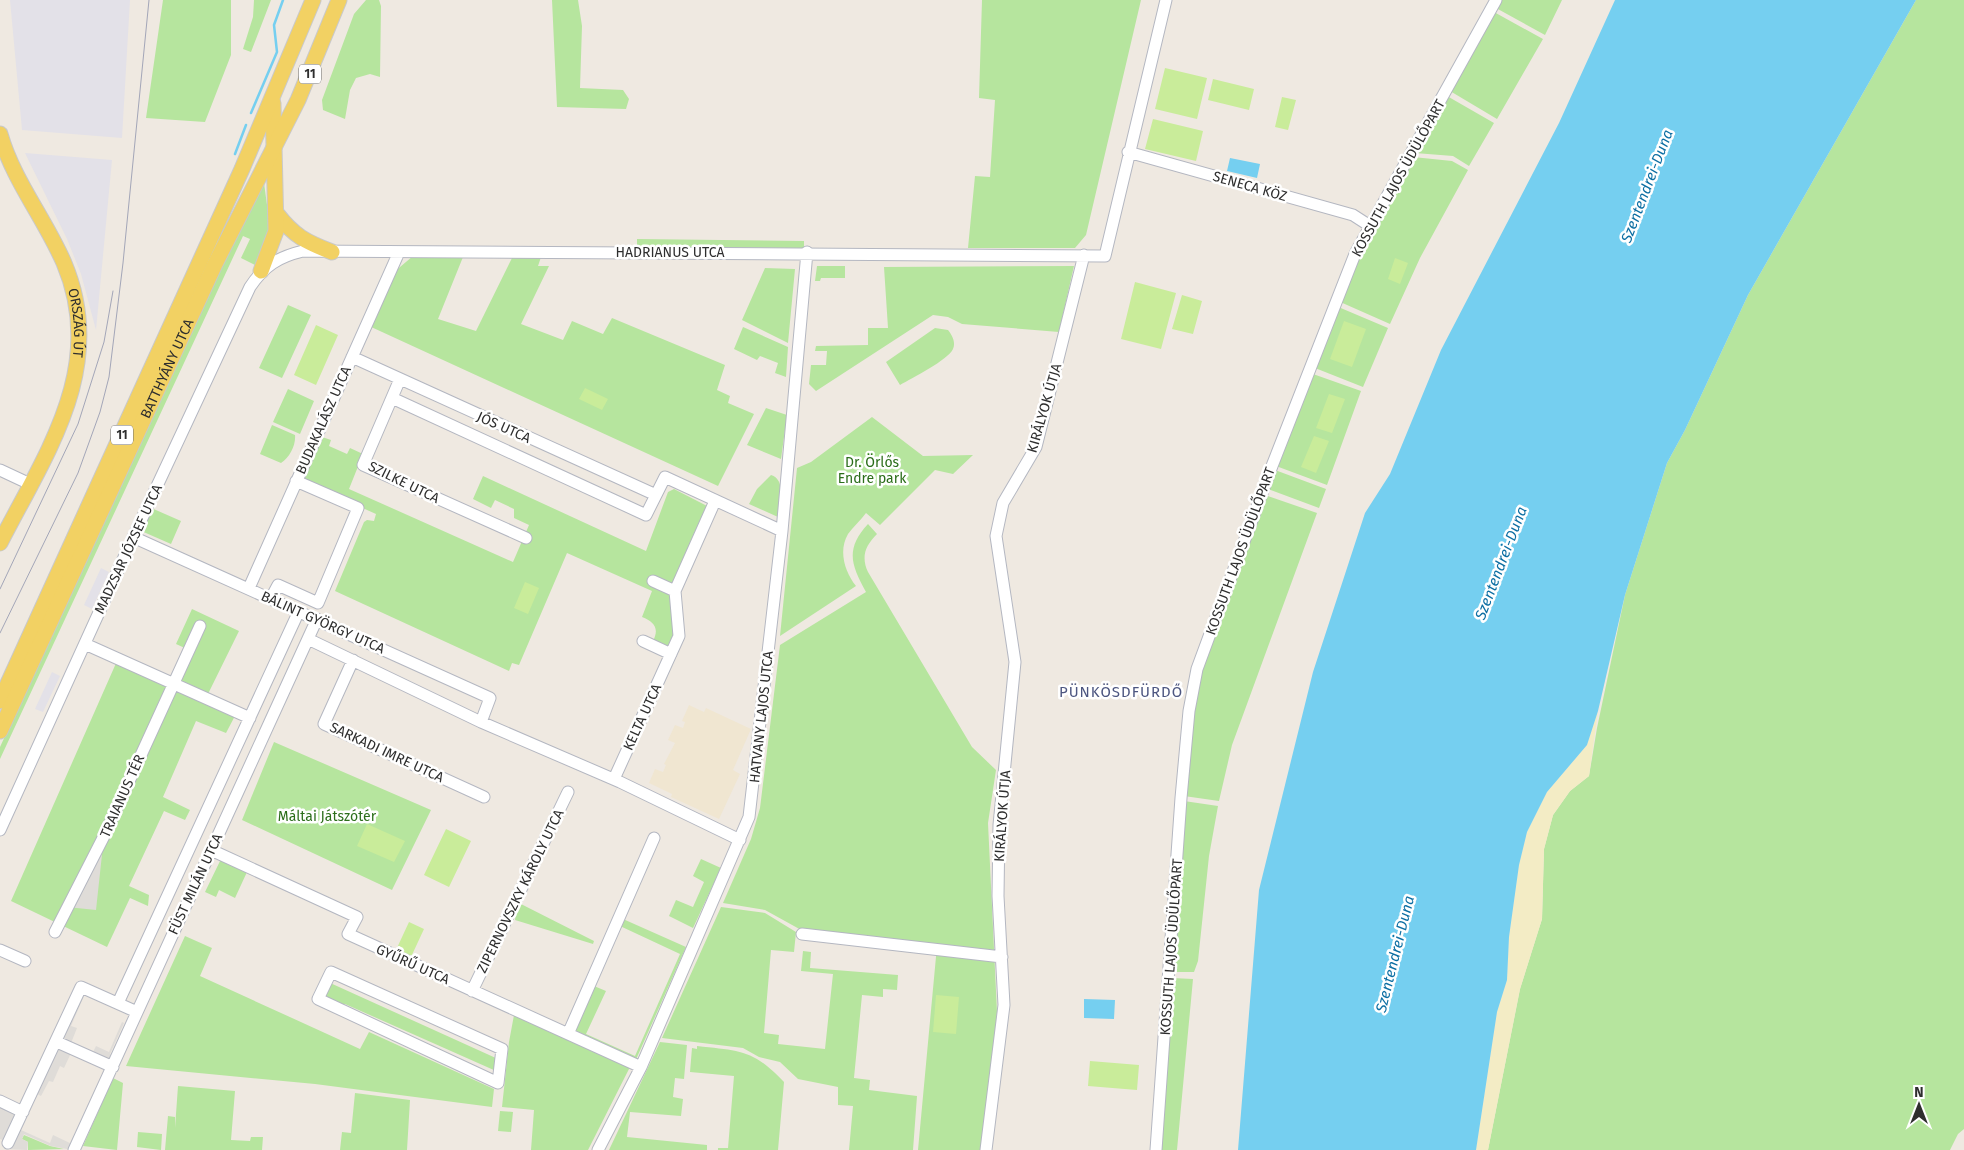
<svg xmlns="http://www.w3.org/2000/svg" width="1964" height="1150" font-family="'Fira Sans',sans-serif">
  <rect width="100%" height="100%" fill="#efe9e1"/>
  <path fill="#e3e1e8" d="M10,0H130L122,138L22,130Z
    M25,153L112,160L96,330L81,274L67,239Z
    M101,568L109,572L92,609L84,605Z
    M52,672L60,676L43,712L35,709Z"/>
  <path fill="#f0e6d1" d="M689,705L704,712L706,708L751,729L733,770L740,774L719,819L671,797L672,794L649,783L655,769L663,772L666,765L664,764L675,743L668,740L675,725L683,728L685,722L682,721Z"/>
  <path fill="#b6e59e" d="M163,0H231V55L205,122L146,118Z
    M254,0H271L251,52L243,49L253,17Z
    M366,0H379L381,6L380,77L370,74L356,78L350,90L345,119L323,110L322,100L354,14Z
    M552,0H578L582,26L580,88L623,90L629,99L626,109L557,107Z
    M982,0H1141L1086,235L1075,248H968L975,176L990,177L995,100L979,98Z
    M1500,0H1562L1545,35L1496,8Z
    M1916,0H1964V1129L1958,1134L1950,1150H1488L1520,989L1542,919L1544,849L1553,815L1570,791L1589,776L1597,728L1625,595L1667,463L1685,430L1748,295Z
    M1494,12L1543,39L1497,119L1450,91Z
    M1447,96L1494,123L1469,166L1453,156L1415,153Z
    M1413,157L1452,161L1468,170L1420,258L1390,324L1338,301L1357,259Z
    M264,183L270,227L257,266L241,258L250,239L243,236L0,759V747L237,233Z
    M637,239L804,241V248L637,247Z
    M413,256L463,257L438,319L476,331L512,258L541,257L538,266H549L521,324L563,340L572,321L603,334L612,318L725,365L717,390L730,396L728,403L754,414L718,486L369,326L393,273Z
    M817,266H845V278H821L820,281H815Z
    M1074,266L1059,332L962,324L948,317L933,315L816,391L809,384L811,365H826L827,351H815L816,346L868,345V328H888L884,267Z
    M765,268L795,269L788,343L742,320Z
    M288,305L311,315L282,378L259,368Z
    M1336,306L1388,328L1363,387L1315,368Z
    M743,327L788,347L786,377L775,373L778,363L760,356L757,360L734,349Z
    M935,328L948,330C952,335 956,342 953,349C948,360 912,378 900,385L886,362Z
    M1313,374L1361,391L1327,485L1276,466Z
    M288,389L314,401L300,434L273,422Z
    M766,408L787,415L781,459L747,445Z
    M872,417L923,456L973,455L953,474L935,470L880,525L866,513C861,520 853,527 848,534C838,551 845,572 856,586L780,636L797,468L811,462Z
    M272,425L295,435C296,445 290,457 281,463L260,454Z
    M319,436L331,440L329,446L347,454L350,448L363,454L349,489L513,562L529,525L514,518V509L495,500L491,508L473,499L483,476L646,551L668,492L674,489L709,507L671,593L676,632L671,645L665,649L652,643C660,629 655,622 642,617L652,591L567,553L519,665L512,663L509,671L335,591L364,522L367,520L374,521L376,514L300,480Z
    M1275,470L1326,489L1319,508L1268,489Z
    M771,475C787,480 779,504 778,517L749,504L757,489Z
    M1265,495L1317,513L1232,745L1219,801L1184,796L1199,679Z
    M149,507L181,521L171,544L139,530Z
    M868,524L877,534C865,546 861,557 868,572L972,747L996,770L988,823L997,1012L984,1150H918L937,946L803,931L765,910L723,903L751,839L760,808L780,645L866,592C851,565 845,549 868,524Z
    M192,609L239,631L206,698L237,712L226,733L196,721L163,797L190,810L185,820L164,811L129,886L149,895L148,906L130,898L107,947L11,901L117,661L171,684L187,649L176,644Z
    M274,742L431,810L392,890L242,820Z
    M1184,801L1218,806L1209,856L1198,961L1194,972H1172Z
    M221,859L247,872L235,898L219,890L216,897L205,892Z
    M701,859L721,868L693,928L669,916L676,900L693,907L704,882L693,876Z
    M517,902L594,941L593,944L515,920Z
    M721,907L765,913L796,932L794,952L771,950L764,1033L779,1035L778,1044L825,1049L833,974L801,971L803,951L811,952L810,968L898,975L897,990L883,989V997L862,995L854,1078L870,1080L869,1090L917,1096L913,1150H849L853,1106L838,1105V1087L798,1079L780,1062L759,1057L743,1048L662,1038Z
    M623,919L686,947L634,1064L572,1034L594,986L606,991L586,1034L635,1056L680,954L620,926Z
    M185,936L212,948L200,976L360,1049L369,1032L494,1089L492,1107L315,1084L126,1066Z
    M1172,978L1193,979L1177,1150H1160Z
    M328,982L498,1059L496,1071L345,1004L337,1006L323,999Z
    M514,1015L630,1067L588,1150H531L534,1110L502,1107L509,1042Z
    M660,1042L687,1045L684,1079L675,1078L673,1097L683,1099L681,1116L630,1112L627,1137L707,1145V1150H609Z
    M697,1046C741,1051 752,1049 784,1082L778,1150H718V1148H728L734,1076L690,1072L692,1048L697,1049Z
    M113,1078L123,1083L117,1150L83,1146Z
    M178,1086L235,1091L231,1140L250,1141L251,1137H263L262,1150H165L168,1116L175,1117V1128Z
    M355,1093L410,1100L407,1150H340L342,1132L351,1133Z
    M500,1111L513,1112L511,1132L498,1131Z
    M138,1132L162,1134L161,1150L137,1147Z
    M24,1135L50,1146L64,1149L28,1150V1142L22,1139Z"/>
  <path fill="#f3ecc5" d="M1598,711L1589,776L1570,791L1553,815L1544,849L1542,919L1520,989L1488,1150H1476L1497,1012L1507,980L1509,937L1519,865L1527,832L1547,792L1587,745Z"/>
  <path fill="#c9ec9a" d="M1165,68L1207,78L1197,119L1155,109Z
    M1213,79L1254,89L1249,110L1208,100Z
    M1282,97L1296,100L1288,130L1275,127Z
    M1153,119L1203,131L1196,161L1145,149Z
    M1395,258L1408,263L1400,284L1388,279Z
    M1135,282L1176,293L1161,349L1121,339Z
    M1182,295L1202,301L1193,334L1172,329Z
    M1344,321L1366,329L1352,367L1330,359Z
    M316,325L338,335L316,385L294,375Z
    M585,388L608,399L602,410L579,399Z
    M1329,394L1345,399L1332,433L1316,428Z
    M1314,436L1329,441L1316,473L1301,467Z
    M525,582L539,588L528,614L514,608Z
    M367,824L405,841L394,862L357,846Z
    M446,829L471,841L449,887L424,875Z
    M409,922L424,929L411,957L396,950Z
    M936,995L959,997L956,1034L933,1032Z
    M1090,1061L1139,1065L1137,1090L1088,1086Z"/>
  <path fill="#dfdcd8" d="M104,836L96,910L67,907Z
    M74,992L84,996L71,1026L77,1028L71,1043L93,1052L96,1046L109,1052L122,1022L124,1023L110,1054L113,1056L107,1068L71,1053L64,1068L60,1066L53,1082L49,1081L41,1096L37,1094L21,1130L50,1143L53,1135L72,1144L70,1147L67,1149L51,1146L24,1134L22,1139L28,1142L27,1150L4,1149L6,1141L0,1139V1097L19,1106Z"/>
  <path fill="#75cff0" d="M1615,0H1916L1748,295L1685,430L1667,463L1625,595L1598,711L1587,745L1547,792L1527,832L1519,865L1509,937L1507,980L1497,1012L1476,1150H1238L1259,890L1313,672L1365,513L1390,474L1441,350L1559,123Z
    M1230,158L1260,164L1257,178L1227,171Z
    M1084,999L1115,1000L1114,1019L1084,1018Z"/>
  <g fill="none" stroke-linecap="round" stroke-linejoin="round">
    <path stroke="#75cff0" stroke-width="2.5" d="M251,113L277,52L274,25L283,0
      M235,154L246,125"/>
    <defs>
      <path id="minor" d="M1128,152L1353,215L1370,226
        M352,357L656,495L665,477L782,531
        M400,379L363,465L526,538
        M392,398L646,515L656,495
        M0,470L30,484
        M133,537L490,698L481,722
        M653,581L675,591
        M249,588L399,252
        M271,598L278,585L318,603L358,508L296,481
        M308,639L481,722L620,782L740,840
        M643,641L671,654
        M85,644L250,718
        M353,660L324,724L484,797
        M614,779L679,636L675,591L715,501
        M0,830L136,531L250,287C264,266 278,257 303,251L1105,256L1166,0
        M211,850L357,917L348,934L641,1067
        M55,932L104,836L200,626
        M802,934L1002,957
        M0,950L25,961
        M331,972L502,1049L498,1083L318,999Z
        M472,991L568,792
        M118,1003L299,611
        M568,1034L654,838
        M57,1042L113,1067
        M0,1101L23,1112
        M8,1143L81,987L137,1012
        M74,1150L317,619
        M598,1150L641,1067L749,817L782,531L807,252
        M986,1150L1004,1005L998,896L999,825L1015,662L996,536L1003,503L1036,447L1084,255
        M1156,1150L1181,798L1189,711L1197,669L1272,466L1355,254L1496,0"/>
      <g id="major">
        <path id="s1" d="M0,134C13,180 45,219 64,263C108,367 46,453 0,543"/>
        <path d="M277,214C294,236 306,242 332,252"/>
        <path d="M261,271L276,231L273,103"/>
        <path d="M0,701L242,169L313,0"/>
        <path id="s2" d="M0,731L215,264L298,100L339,0"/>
      </g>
    </defs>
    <use href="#minor" stroke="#b4b7c1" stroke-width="13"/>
    <use href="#major" stroke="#c9c9c9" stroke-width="17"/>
    <use href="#minor" stroke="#fff" stroke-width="11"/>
    <use href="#major" stroke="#f2d163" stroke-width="15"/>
    <path stroke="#a3a6b8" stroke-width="1" d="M0,589L78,424L104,342L113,291
      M0,633L78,473L100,412L109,377L123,263L149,0"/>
  </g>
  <g text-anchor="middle" stroke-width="5" stroke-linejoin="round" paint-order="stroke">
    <g fill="#fff" stroke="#6d6d6d" stroke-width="1">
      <rect x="299" y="64.5" width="22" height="19" rx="4"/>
      <rect x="111" y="425.5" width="22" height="19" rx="4"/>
    </g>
    <g font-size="12" font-weight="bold" fill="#2e2e2e">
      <text x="310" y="78">11</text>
      <text x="122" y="439">11</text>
    </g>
    <g font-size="14" fill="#2e2e2e" stroke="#fff">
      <text transform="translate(1398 178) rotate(-61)" y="5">KOSSUTH LAJOS ÜDÜLŐPART</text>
      <text transform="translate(1250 186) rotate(16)" y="5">SENECA KÖZ</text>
      <text x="670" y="257">HADRIANUS UTCA</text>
      <text dy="5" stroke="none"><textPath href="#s1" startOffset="206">ORSZÁG ÚT</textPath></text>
      <text dy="5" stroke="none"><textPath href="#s2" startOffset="399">BATTHYÁNY UTCA</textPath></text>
      <text transform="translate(1044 408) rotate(-74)" y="5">KIRÁLYOK ÚTJA</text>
      <text transform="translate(323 420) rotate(-66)" y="5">BUDAKALÁSZ UTCA</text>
      <text transform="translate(504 427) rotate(24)" y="5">JÓS UTCA</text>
      <text transform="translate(404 482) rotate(26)" y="5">SZILKE UTCA</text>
      <text transform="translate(128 549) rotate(-65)" y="5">MADZSAR JÓZSEF UTCA</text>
      <text transform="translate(1240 551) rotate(-70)" y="5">KOSSUTH LAJOS ÜDÜLŐPART</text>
      <text transform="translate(323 622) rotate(24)" y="5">BÁLINT GYÖRGY UTCA</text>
      <text transform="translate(642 717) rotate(-65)" y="5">KELTA UTCA</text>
      <text transform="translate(761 717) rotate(-84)" y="5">HATVANY LAJOS UTCA</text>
      <text transform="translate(387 752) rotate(25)" y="5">SARKADI IMRE UTCA</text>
      <text transform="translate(122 796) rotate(-66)" y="5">TRAIANUS TÉR</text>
      <text transform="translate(1002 816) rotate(-86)" y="5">KIRÁLYOK ÚTJA</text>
      <text transform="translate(195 884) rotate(-65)" y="5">FÜST MILÁN UTCA</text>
      <text transform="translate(520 891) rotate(-64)" y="5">ZIPERNOVSZKY KÁROLY UTCA</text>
      <text transform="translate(1171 947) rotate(-86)" y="5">KOSSUTH LAJOS ÜDÜLŐPART</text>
      <text transform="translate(413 964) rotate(24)" y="5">GYŰRŰ UTCA</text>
    </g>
    <g font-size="14" fill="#2c6e1b" stroke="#fff">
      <text x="872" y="467">Dr. Örlős<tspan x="872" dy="16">Endre park</tspan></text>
      <text x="327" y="821">Máltai Játszótér</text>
    </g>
    <g font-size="15" font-style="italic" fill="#0d6fa3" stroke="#fff">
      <text transform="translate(1647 186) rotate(-69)" y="5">Szentendrei-Duna</text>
      <text transform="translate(1501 563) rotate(-69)" y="5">Szentendrei-Duna</text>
      <text transform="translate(1395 954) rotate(-76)" y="5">Szentendrei-Duna</text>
    </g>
    <g font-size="15" letter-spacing="1" fill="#4d5680" stroke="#fff">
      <text x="1121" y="697">PÜNKÖSDFÜRDŐ</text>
    </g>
  </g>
  <g transform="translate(1919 1105)" stroke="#ffffff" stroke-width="4" paint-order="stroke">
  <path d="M0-4L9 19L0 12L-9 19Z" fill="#2e2e2e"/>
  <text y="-8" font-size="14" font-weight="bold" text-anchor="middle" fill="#2e2e2e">N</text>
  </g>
</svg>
